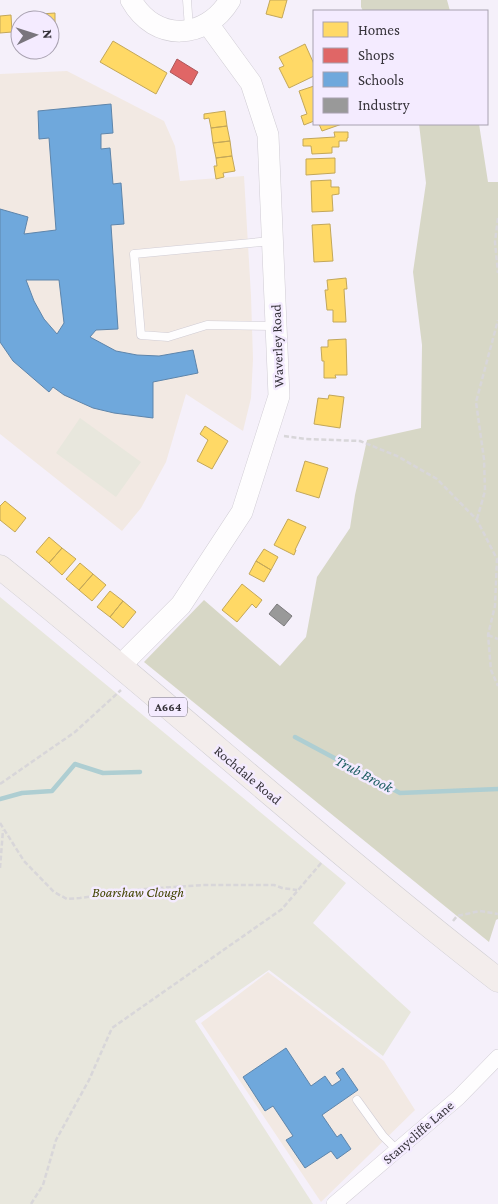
<svg xmlns="http://www.w3.org/2000/svg" width="498" height="1204" font-family="'Crimson Pro',serif">
  <rect width="100%" height="100%" fill="#f5f0fa"/>
  <path fill="#f2e9e3" d="M67,71L164,121L175,146L180,181L244,176L251,296L253,359L251,398L243,431L186,394L166,462L141,508L122,531L0,434V74Z
    M268,972L384,1061L415,1110L321,1202L201,1023Z"/>
  <path fill="#e8e7dd" d="M80,418L141,462L116,497L56,453Z
    M0,597L346,883L313,923L411,1012L383,1056L269,970L195,1021L313,1204H0Z"/>
  <path fill="#d7d7c6" d="M361,0H447L450,11H363L361,7Z
    M419,124H479L488,182H498V919L496,920L489,942L144,662L204,600L280,666L306,637L317,577L350,528L355,495L367,440L421,428L422,345L413,272L426,183Z"/>
  <path fill="#ffd966" stroke="#c3a759" d="M270,0H287L282,18L266,14Z
    M55,13V30H50V20H40V14Z
    M25,14H40V20H25Z
    M11,15L12,32L0,33V16Z
    M113,41L167,73L156,94L100,62Z
    M305,44L314,64V76L289,88L279,68L284,66L279,57Z
    M314,86V121L304,125L301,116L307,114L299,91Z
    M225,111L227,126L211,128L209,118L204,119V114Z
    M319,124H342L322,131Z
    M227,126L230,141L213,143L211,128Z
    M334,132H348V138H347V141H339V147H332V153L312,154L311,146H303V139L335,137Z
    M230,141L232,156L216,158L213,143Z
    M232,156L235,171L223,173L224,177L216,179L214,166H217L216,158Z
    M335,158V173L306,175V159Z
    M331,180V187H339V194L332,195L333,211L312,212L311,181Z
    M330,224L333,261L314,262L312,225Z
    M346,278L347,289H344L346,322H333V310H327L325,290H328L327,280Z
    M346,339L347,375H335L336,378H324V361H322L321,347H328V340Z
    M329,395L344,397L340,428L314,424L318,398L328,399Z
    M205,426L228,441L212,469L197,461L208,440L200,434Z
    M305,461L328,468L319,498L296,491Z
    M5,501L26,518L15,532L0,520V506Z
    M288,519L306,527L295,550H296L294,555L274,545Z
    M49,537L62,548L49,563L36,552Z
    M62,548L76,559L62,575L49,563Z
    M264,549L278,557L271,570L256,561Z
    M256,561L271,570L264,582L249,574Z
    M80,563L93,574L79,590L66,579Z
    M93,574L106,585L92,601L79,590Z
    M242,584L262,600L256,608L252,604L237,622L222,610Z
    M110,591L123,601L110,617L97,607Z
    M123,601L136,612L123,628L110,617Z"/>
  <path fill="#e06666" stroke="#ad5759" d="M177,59L198,72L191,85L170,72Z"/>
  <path fill="#6fa8dc" stroke="#5e85ab" fill-rule="evenodd" d="M111,104L113,133L101,134V149L110,148L113,184L121,183L124,224L111,225L118,329L96,330L90,337L116,351L137,355L159,356L193,350L198,373L153,382V418L114,413L93,408L64,395L53,387L49,392L13,361L0,342V209L28,217L24,234L56,230L49,138L39,139L38,111ZM26,280H59L64,323L57,334L44,319L34,301Z
    M286,1048L311,1086L325,1076L332,1086L341,1080L336,1073L343,1068L358,1090L322,1115L337,1137L341,1134L351,1149L337,1159L331,1151L305,1168L286,1140L293,1136L273,1106L265,1111L243,1077Z"/>
  <path fill="#999" stroke="#7b7a7c" d="M277,604L292,616L284,626L269,614Z"/>
  <g fill="none" stroke-linecap="round" stroke-linejoin="round">
    <path stroke="#aeced2" stroke-width="4.5" d="M295,737L400,793L498,789
      M0,799L22,793L52,791L75,764L103,773L140,772"/>
    <defs>
      <path id="lane" d="M187,0L189,28
        M271,241L134,254L141,335L168,337L207,325L274,326
        M357,1100L383,1136L397,1150"/>
      <path id="street" d="M334,1204L458,1098L498,1057"/>
      <path id="secondary" d="M131,0C155,43 206,40 230,0
        M121,665L181,605L242,512L279,396L268,135L251,83L208,24"/>
      <path id="primary" d="M0,567C168,702 328,848 498,980"/>
    </defs>
    <use href="#lane" stroke="#d0ccd4" stroke-width="9"/>
    <use href="#street" stroke="#d0ccd4" stroke-width="16"/>
    <use href="#secondary" stroke="#d0ccd4" stroke-width="22"/>
    <use href="#primary" stroke="#cfcdd2" stroke-width="25"/>
    <path stroke="#d8d6d9" stroke-width="2.5" stroke-dasharray="5 2.5" stroke-linecap="butt" d="M498,218L495,242L498,273
      M284,436L306,439L360,441L397,456L437,479L477,520L497,559L495,606L488,635L491,670L498,686
      M477,519L485,491L484,459L476,402L498,320
      M488,635L498,639
      M0,784L75,732L121,690
      M0,823L24,861L54,892L67,899L80,898L145,889L203,885H274L282,888L297,890
      M0,868L3,830
      M453,921L457,916L480,911L498,914
      M31,1204L43,1185L56,1140L89,1080L112,1028L282,909L322,862"/>
    <use href="#lane" stroke="#fefdfe" stroke-width="8"/>
    <use href="#street" stroke="#fefdfe" stroke-width="15"/>
    <use href="#secondary" stroke="#fefdfe" stroke-width="21"/>
    <use href="#primary" stroke="#f3edec" stroke-width="24"/>
  </g>
  <g text-anchor="middle" stroke-width="5" stroke-linejoin="round" paint-order="stroke">
    <rect fill="#f4ebff" stroke="#6f6a75" stroke-width="1" x="149" y="697.5" width="38" height="19" rx="4"/>
    <g font-size="12" font-weight="bold" fill="#36333a">
      <text x="168" y="711">A664</text>
    </g>
    <g font-size="14" fill="#36333a" stroke="#f4ebff">
      <text transform="translate(277 346) rotate(-92)" y="5">Waverley Road</text>
      <text transform="translate(248 775) rotate(40)" y="5">Rochdale Road</text>
      <text transform="translate(418 1132) rotate(-41)" y="5">Stanycliffe Lane</text>
    </g>
    <g font-size="14" font-style="italic" fill="#434402" stroke="#f4ebff">
      <text x="138" y="897">Boarshaw Clough</text>
    </g>
    <g font-size="15" font-style="italic" fill="#1c5e62" stroke="#f4ebff">
      <text transform="translate(364 774) rotate(28)" y="5">Trub Brook</text>
    </g>
  </g>
  <rect x="313" y="10" width="175" height="115" fill="#f4ebff" stroke="#a8a1b0"/>
  <rect x="323" y="22" width="25" height="15" fill="#ffd966" stroke="#a8a1b0"/>
  <text x="358" y="35" font-size="15" fill="#36333a">Homes</text>
  <rect x="323" y="48" width="25" height="15" fill="#e06666" stroke="#a8a1b0"/>
  <text x="358" y="60" font-size="15" fill="#36333a">Shops</text>
  <rect x="323" y="72" width="25" height="15" fill="#6fa8dc" stroke="#a8a1b0"/>
  <text x="358" y="85" font-size="15" fill="#36333a">Schools</text>
  <rect x="323" y="98" width="25" height="15" fill="#999999" stroke="#a8a1b0"/>
  <text x="358" y="110" font-size="15" fill="#36333a">Industry</text>
  <g transform="translate(35 35) rotate(86)"><circle r="24" fill="#f4ebff" stroke="#a8a1b0"/>
  <path d="M0-4L9 19L0 12L-9 19Z" fill="#79757d"/>
  <text y="-8" font-size="14" font-weight="bold" text-anchor="middle" fill="#36333a">N</text>
  </g>
</svg>
